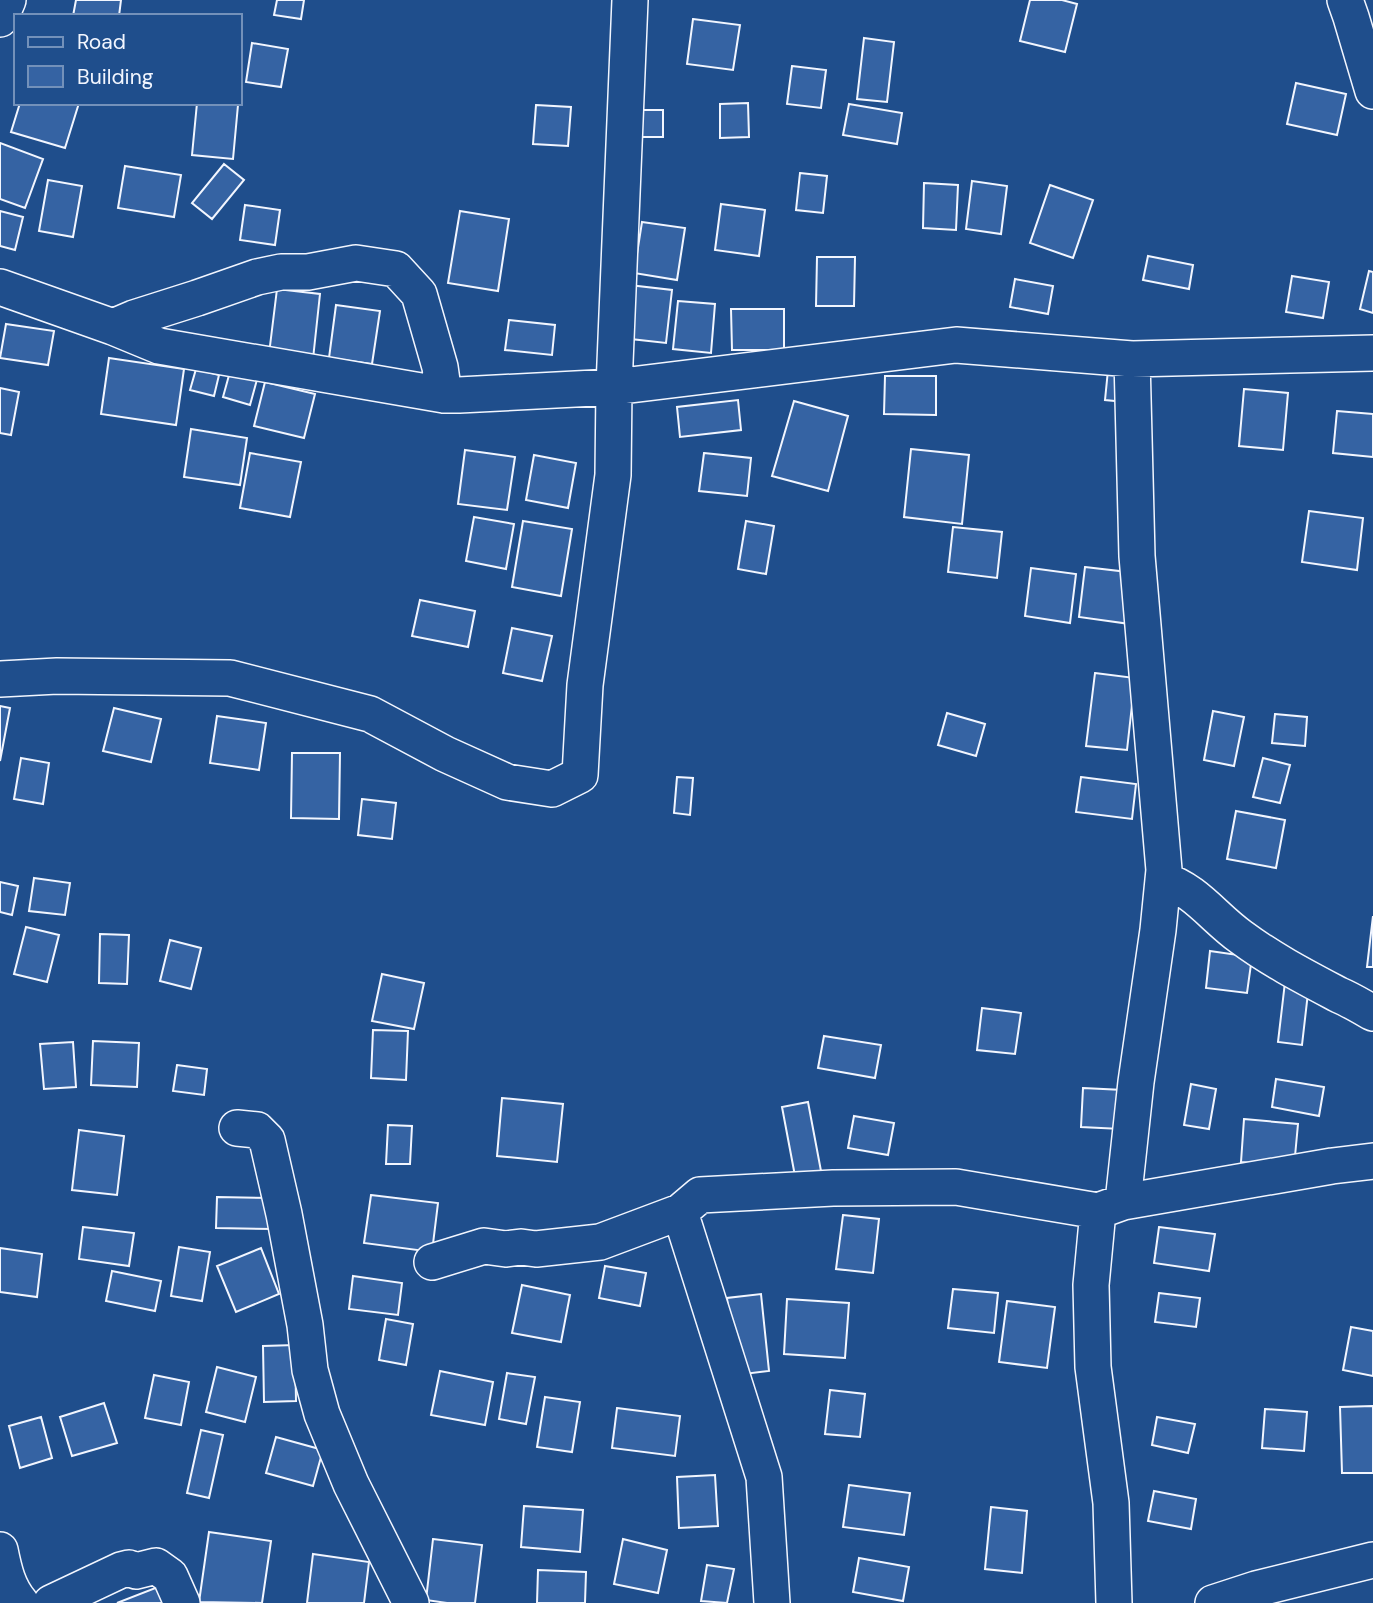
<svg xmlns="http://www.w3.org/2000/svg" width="1373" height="1603" font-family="'DM Sans',sans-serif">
  <rect width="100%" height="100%" fill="#1f4e8c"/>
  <path fill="#3563a3" stroke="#f2f6ff" stroke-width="2" d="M76,0H121L119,16H73Z
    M277,0H304L301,19L274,15Z
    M1030,0H1062L1077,4L1065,52L1020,41Z
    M693,19L740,25L733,70L687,64Z
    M864,38L894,42L887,102L857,99Z
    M252,43L288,49L281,87L246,82Z
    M792,66L826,70L821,108L787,104Z
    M1296,83L1346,94L1337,135L1287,124Z
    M20,103H79L65,148L11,132Z
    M197,103L238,105L233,159L192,155Z
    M748,103L749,137L720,138V104Z
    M849,104L902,113L897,144L843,135Z
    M536,105L571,107L568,146L533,144Z
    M631,110H663V137H630Z
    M0,143L43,159L25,208L0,199Z
    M224,164L244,180L212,219L192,203Z
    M125,166L181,175L174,217L118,208Z
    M800,173L827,176L823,213L796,210Z
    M48,180L82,186L73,237L39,231Z
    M972,181L1007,186L1001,234L966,229Z
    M924,183L958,185L956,230L923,228Z
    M1050,185L1093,200L1073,258L1030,243Z
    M721,204L765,210L759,256L715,250Z
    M245,205L280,210L275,245L240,240Z
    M0,211L23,217L15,250L0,246Z
    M460,211L509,219L498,291L448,283Z
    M642,222L685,228L677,280L634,273Z
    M1148,256L1193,265L1189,289L1143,280Z
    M817,257H855L854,306H816Z
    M1369,271L1373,272V313L1360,309Z
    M1292,276L1329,282L1323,318L1286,312Z
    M1015,279L1053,286L1048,314L1010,307Z
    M629,285L672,290L666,343L622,338Z
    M277,289L320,294L313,359L269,354Z
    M678,301L715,304L711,353L673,349Z
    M336,305L380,311L372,364L329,358Z
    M731,309H784V350H732Z
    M509,320L555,325L552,355L505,350Z
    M6,324L54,331L48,365L0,358Z
    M109,358L184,369L176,425L101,414Z
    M231,368L258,376L250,405L223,397Z
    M196,369L219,375L214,396L190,390Z
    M1108,370L1128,372L1125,402L1105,400Z
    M885,376H936V415L884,414Z
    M265,382L315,394L304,438L254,426Z
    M0,388L19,392L11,435L0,433Z
    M1244,389L1288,393L1283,450L1239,446Z
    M738,400L741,430L680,437L677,407Z
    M794,401L848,416L828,491L772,476Z
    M1337,411L1373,414V457L1333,453Z
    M191,429L247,438L240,485L184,477Z
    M911,449L969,455L962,524L904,517Z
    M465,450L515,457L507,510L458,504Z
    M250,453L301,462L290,517L240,508Z
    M704,453L751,458L747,496L699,491Z
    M534,455L576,463L568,508L526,500Z
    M1309,511L1363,518L1357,570L1302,562Z
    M474,517L514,524L506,569L466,561Z
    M523,521L572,529L561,596L512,587Z
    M746,521L774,526L766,574L738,569Z
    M953,527L1002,532L997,578L948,572Z
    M1085,567L1136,573L1130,624L1079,617Z
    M1031,568L1076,574L1070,623L1025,616Z
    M420,600L475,611L468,647L412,636Z
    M512,628L552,636L542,681L503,673Z
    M1095,673L1135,678L1127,750L1086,746Z
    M0,706L10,708L0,761Z
    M114,708L161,719L151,762L103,751Z
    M1213,711L1244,717L1234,766L1204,760Z
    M947,713L985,724L976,756L938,745Z
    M1275,714L1307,717L1305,746L1272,743Z
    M217,716L266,723L259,770L210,763Z
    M292,753H340L339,819L291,818Z
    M21,758L49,763L43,804L14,799Z
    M1263,758L1290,765L1280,803L1253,797Z
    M677,777L693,778L690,815L674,813Z
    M1081,777L1136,784L1132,819L1076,812Z
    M362,799L396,803L392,839L358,835Z
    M1236,811L1285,820L1276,868L1227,859Z
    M34,878L70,883L65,915L29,911Z
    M0,882L18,886L12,915L0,912Z
    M1373,916V967H1367Z
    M26,927L59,935L47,982L14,974Z
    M100,934L129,935L127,984L99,983Z
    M170,940L201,948L191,989L160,981Z
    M1210,951L1252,957L1247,993L1206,988Z
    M382,974L424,983L414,1029L372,1021Z
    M1285,982L1309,984L1302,1045L1278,1042Z
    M982,1008L1021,1013L1015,1054L977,1050Z
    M373,1030L408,1031L406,1080L371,1078Z
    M824,1036L881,1045L875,1078L818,1068Z
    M93,1041L139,1043L137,1087L91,1085Z
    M73,1042L76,1087L44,1089L40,1044Z
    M177,1065L207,1069L204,1095L173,1091Z
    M1276,1079L1324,1087L1319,1116L1272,1107Z
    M1191,1084L1216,1089L1209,1129L1184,1125Z
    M1083,1088L1123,1090L1121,1129L1081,1127Z
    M502,1098L563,1104L557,1162L497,1156Z
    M808,1102L821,1171L795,1176L782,1107Z
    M854,1116L894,1123L888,1155L848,1148Z
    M1244,1119L1298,1124L1294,1167L1241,1162Z
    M388,1125L412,1126L410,1164H386Z
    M79,1130L124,1136L117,1195L72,1190Z
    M371,1195L438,1203L432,1252L364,1243Z
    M217,1197L275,1198L274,1229L216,1228Z
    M843,1215L879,1219L873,1273L836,1269Z
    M83,1227L134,1233L129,1266L79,1259Z
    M1159,1227L1215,1234L1209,1271L1154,1263Z
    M179,1247L210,1252L202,1301L171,1296Z
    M0,1248L42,1254L37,1297L0,1292Z
    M261,1248L279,1294L236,1312L217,1266Z
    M605,1266L646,1273L640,1306L599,1298Z
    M112,1271L161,1281L155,1311L106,1301Z
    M353,1276L402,1283L398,1315L349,1309Z
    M522,1285L570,1295L561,1342L512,1333Z
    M953,1289L998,1293L994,1333L948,1328Z
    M1159,1293L1200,1298L1196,1327L1155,1322Z
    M761,1294L769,1371L736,1375L727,1298Z
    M787,1299L849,1303L845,1358L784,1354Z
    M1007,1301L1055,1307L1047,1368L999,1362Z
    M386,1319L413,1324L406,1365L379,1360Z
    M1351,1327L1373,1331V1376L1343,1370Z
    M295,1345L296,1401L264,1402L263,1346Z
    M217,1367L256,1377L245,1422L206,1412Z
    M440,1371L493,1382L485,1425L431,1415Z
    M507,1373L535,1377L526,1424L499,1419Z
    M154,1375L189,1382L181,1425L145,1418Z
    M830,1390L865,1394L860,1437L825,1434Z
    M545,1397L580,1402L572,1452L537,1447Z
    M104,1403L117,1443L72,1456L60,1417Z
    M1373,1406V1473H1342L1340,1407Z
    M617,1408L680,1416L675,1456L612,1448Z
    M1265,1409L1307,1412L1304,1451L1262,1448Z
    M41,1417L52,1458L20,1468L9,1426Z
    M1157,1417L1195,1424L1188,1453L1152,1445Z
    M201,1430L223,1435L209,1498L187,1493Z
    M276,1437L323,1450L313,1486L266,1473Z
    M715,1475L718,1526L679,1528L677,1477Z
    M849,1485L910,1493L904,1535L843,1527Z
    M1154,1491L1196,1499L1191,1529L1148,1521Z
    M524,1506L583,1510L580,1552L521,1547Z
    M991,1507L1027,1511L1022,1573L985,1569Z
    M209,1532L271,1541L262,1603L199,1602Z
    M433,1539L482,1545L475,1603H447L426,1600Z
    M623,1539L667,1550L658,1593L614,1584Z
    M313,1554L369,1562L364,1603H307Z
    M859,1558L909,1567L903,1601L853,1592Z
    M707,1565L734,1569L727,1603L701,1601Z
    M538,1570L586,1572L585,1603H537Z
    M163,1585L169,1603H117Z"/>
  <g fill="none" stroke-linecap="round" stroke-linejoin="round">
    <defs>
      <path id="minor" d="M1345,0L1351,17L1373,91
        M0,19L8,0
        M0,287L113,327L159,346L444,395H459L614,387L956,345L1132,359L1373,353
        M113,327L134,318L197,298L257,277L281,272H308L356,263L396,269L419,294L440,367L444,395
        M0,679L57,676L230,678L370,714L445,754L507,782L552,789L580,775L585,685L613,475L614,387L630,0
        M1163,880C1196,890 1214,918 1241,937C1272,960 1305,977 1339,995C1351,1000 1362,1007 1373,1013
        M237,1128L257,1130L267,1140L284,1214L305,1325L310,1370L322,1414L351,1484L411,1603
        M1123,1202L1136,1082L1158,930L1164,870L1137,556L1132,359
        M1098,1211L1091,1285L1093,1367L1111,1503L1114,1603
        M432,1262L484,1246L506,1249L521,1247L536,1249L600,1242L680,1212
        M0,1550C4,1570 8,1588 21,1603
        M51,1603L121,1570L129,1568L136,1571L156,1566L170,1576L182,1603
        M772,1603L764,1477L680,1212L700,1195L833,1188L956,1187L1098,1211L1123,1202L1332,1166L1373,1161
        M1213,1603L1256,1589L1373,1560"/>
    </defs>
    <use href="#minor" stroke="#f2f6ff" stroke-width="38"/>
    <use href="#minor" stroke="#1f4e8c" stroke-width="35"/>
  </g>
  <rect x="14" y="14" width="228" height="91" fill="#1f4e8c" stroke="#7391ba" stroke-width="2"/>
  <rect x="28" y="37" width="35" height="10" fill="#1f4e8c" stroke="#7391ba" stroke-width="2"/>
  <text x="77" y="49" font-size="21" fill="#f2f6ff">Road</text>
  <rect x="28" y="66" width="35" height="21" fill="#3563a3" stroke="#7391ba" stroke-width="2"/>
  <text x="77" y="84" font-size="21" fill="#f2f6ff">Building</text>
</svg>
